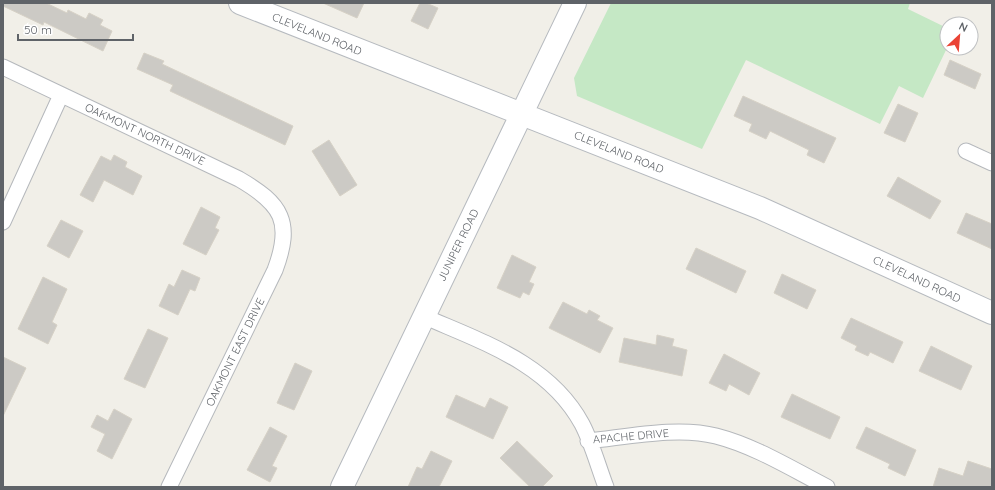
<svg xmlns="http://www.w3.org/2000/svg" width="995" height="490" font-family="Quicksand,sans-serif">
  <rect width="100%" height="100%" fill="#f1efe8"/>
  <path fill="#c5e8c5" d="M611,3H910L908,9L947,28V48L923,98L899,86L880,124L746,60L702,149L577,96L574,78Z"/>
  <path fill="#cccac5" stroke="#d6d1c6" d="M3,3H46L67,13L68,10L86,19L89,13L103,20L100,25L112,31L103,51L44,22L43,25L3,6Z
    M323,3H364L357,18Z
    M420,3H426L438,8L428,29L411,21Z
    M144,53L164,61L162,64L293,126L285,145L170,91L173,85L137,69Z
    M950,60L981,74L975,89L944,75Z
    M743,96L836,138L824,163L807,155L809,150L770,131L766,139L749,131L752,124L734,116Z
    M898,104L918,113L905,142L884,133Z
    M329,140L357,185L340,196L312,151Z
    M114,155L127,162L125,167L142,176L133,195L104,180L93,202L80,195L101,156L111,161Z
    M898,177L941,201L930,219L887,196Z
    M201,207L220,217L215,228L219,230L206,255L183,244Z
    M966,213L992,224V249L957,233Z
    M61,220L83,231L69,258L47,246Z
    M696,248L746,271L736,293L686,269Z
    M512,255L536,267L529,282L534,284L529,295L523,292L520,298L497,288Z
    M182,270L200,278L195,291L190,289L178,315L159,306L169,284L174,287Z
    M782,274L816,290L807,309L774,293Z
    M43,277L67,289L52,322L57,325L48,344L18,329Z
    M563,302L587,314L589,310L600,316L597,320L613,328L600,353L549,328Z
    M851,318L903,342L893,363L870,352L868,356L855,350L857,346L841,338Z
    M148,329L168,338L145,388L124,379Z
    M657,335L674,339L672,346L687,350L682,376L619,362L624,338L656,345Z
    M931,346L972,366L961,390L919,371Z
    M724,354L760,373L749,395L729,384L726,391L709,383Z
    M3,357L26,368L3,416Z
    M295,363L312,371L294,410L277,403Z
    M792,394L840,417L830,439L781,417Z
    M456,395L485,408L490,398L508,407L493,439L446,417Z
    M114,409L132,419L112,459L97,451L105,434L91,427L97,415L108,421Z
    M270,427L287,436L272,466L277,468L270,482L247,470Z
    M866,427L916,450L905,476L888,468L890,464L856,448Z
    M517,441L553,476L542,487H530L500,458Z
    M431,451L452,461L439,487H408L417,467L422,469Z
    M968,461L992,469V487H933L939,468L963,476Z"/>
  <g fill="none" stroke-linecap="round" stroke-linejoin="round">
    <defs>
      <path id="street" d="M3,67L239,179C282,204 293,222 275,270L169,487
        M966,151L992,163
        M3,222L61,95
        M423,316C482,342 549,363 582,424C592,443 598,466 606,487
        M588,441C627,437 678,426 716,436C755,446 792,469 827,487"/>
      <path id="secondary" d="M240,3L760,208L992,313
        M342,487L575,3"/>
    </defs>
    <use href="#street" stroke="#b5b8bc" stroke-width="17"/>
    <use href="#secondary" stroke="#b6babf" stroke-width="24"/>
    <use href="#street" stroke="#fff" stroke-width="15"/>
    <use href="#secondary" stroke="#fff" stroke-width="22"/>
  </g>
  <g text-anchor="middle" stroke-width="4" stroke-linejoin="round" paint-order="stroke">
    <g font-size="11" fill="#5f6368" stroke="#fff">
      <text transform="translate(317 34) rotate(22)" y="4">CLEVELAND ROAD</text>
      <text transform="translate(145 134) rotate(25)" y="4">OAKMONT NORTH DRIVE</text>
      <text transform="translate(619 152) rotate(22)" y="4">CLEVELAND ROAD</text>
      <text transform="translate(458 245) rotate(-64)" y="4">JUNIPER ROAD</text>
      <text transform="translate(917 279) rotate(25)" y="4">CLEVELAND ROAD</text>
      <text transform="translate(235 352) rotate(-64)" y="4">OAKMONT EAST DRIVE</text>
      <text transform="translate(631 436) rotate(-5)" y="4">APACHE DRIVE</text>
    </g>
  </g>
  <rect width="995" height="490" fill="none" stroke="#5f6368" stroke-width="8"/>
  <g transform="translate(959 36) rotate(26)"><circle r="19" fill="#ffffff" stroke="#bfc1c3"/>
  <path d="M0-3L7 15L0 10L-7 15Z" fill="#ea4335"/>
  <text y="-6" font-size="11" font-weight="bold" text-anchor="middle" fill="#5f6368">N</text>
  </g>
  <path d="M18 34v6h115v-6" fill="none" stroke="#5f6368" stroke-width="2"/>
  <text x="24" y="34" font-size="12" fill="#5f6368" stroke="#ffffff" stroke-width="3" paint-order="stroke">50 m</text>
</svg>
